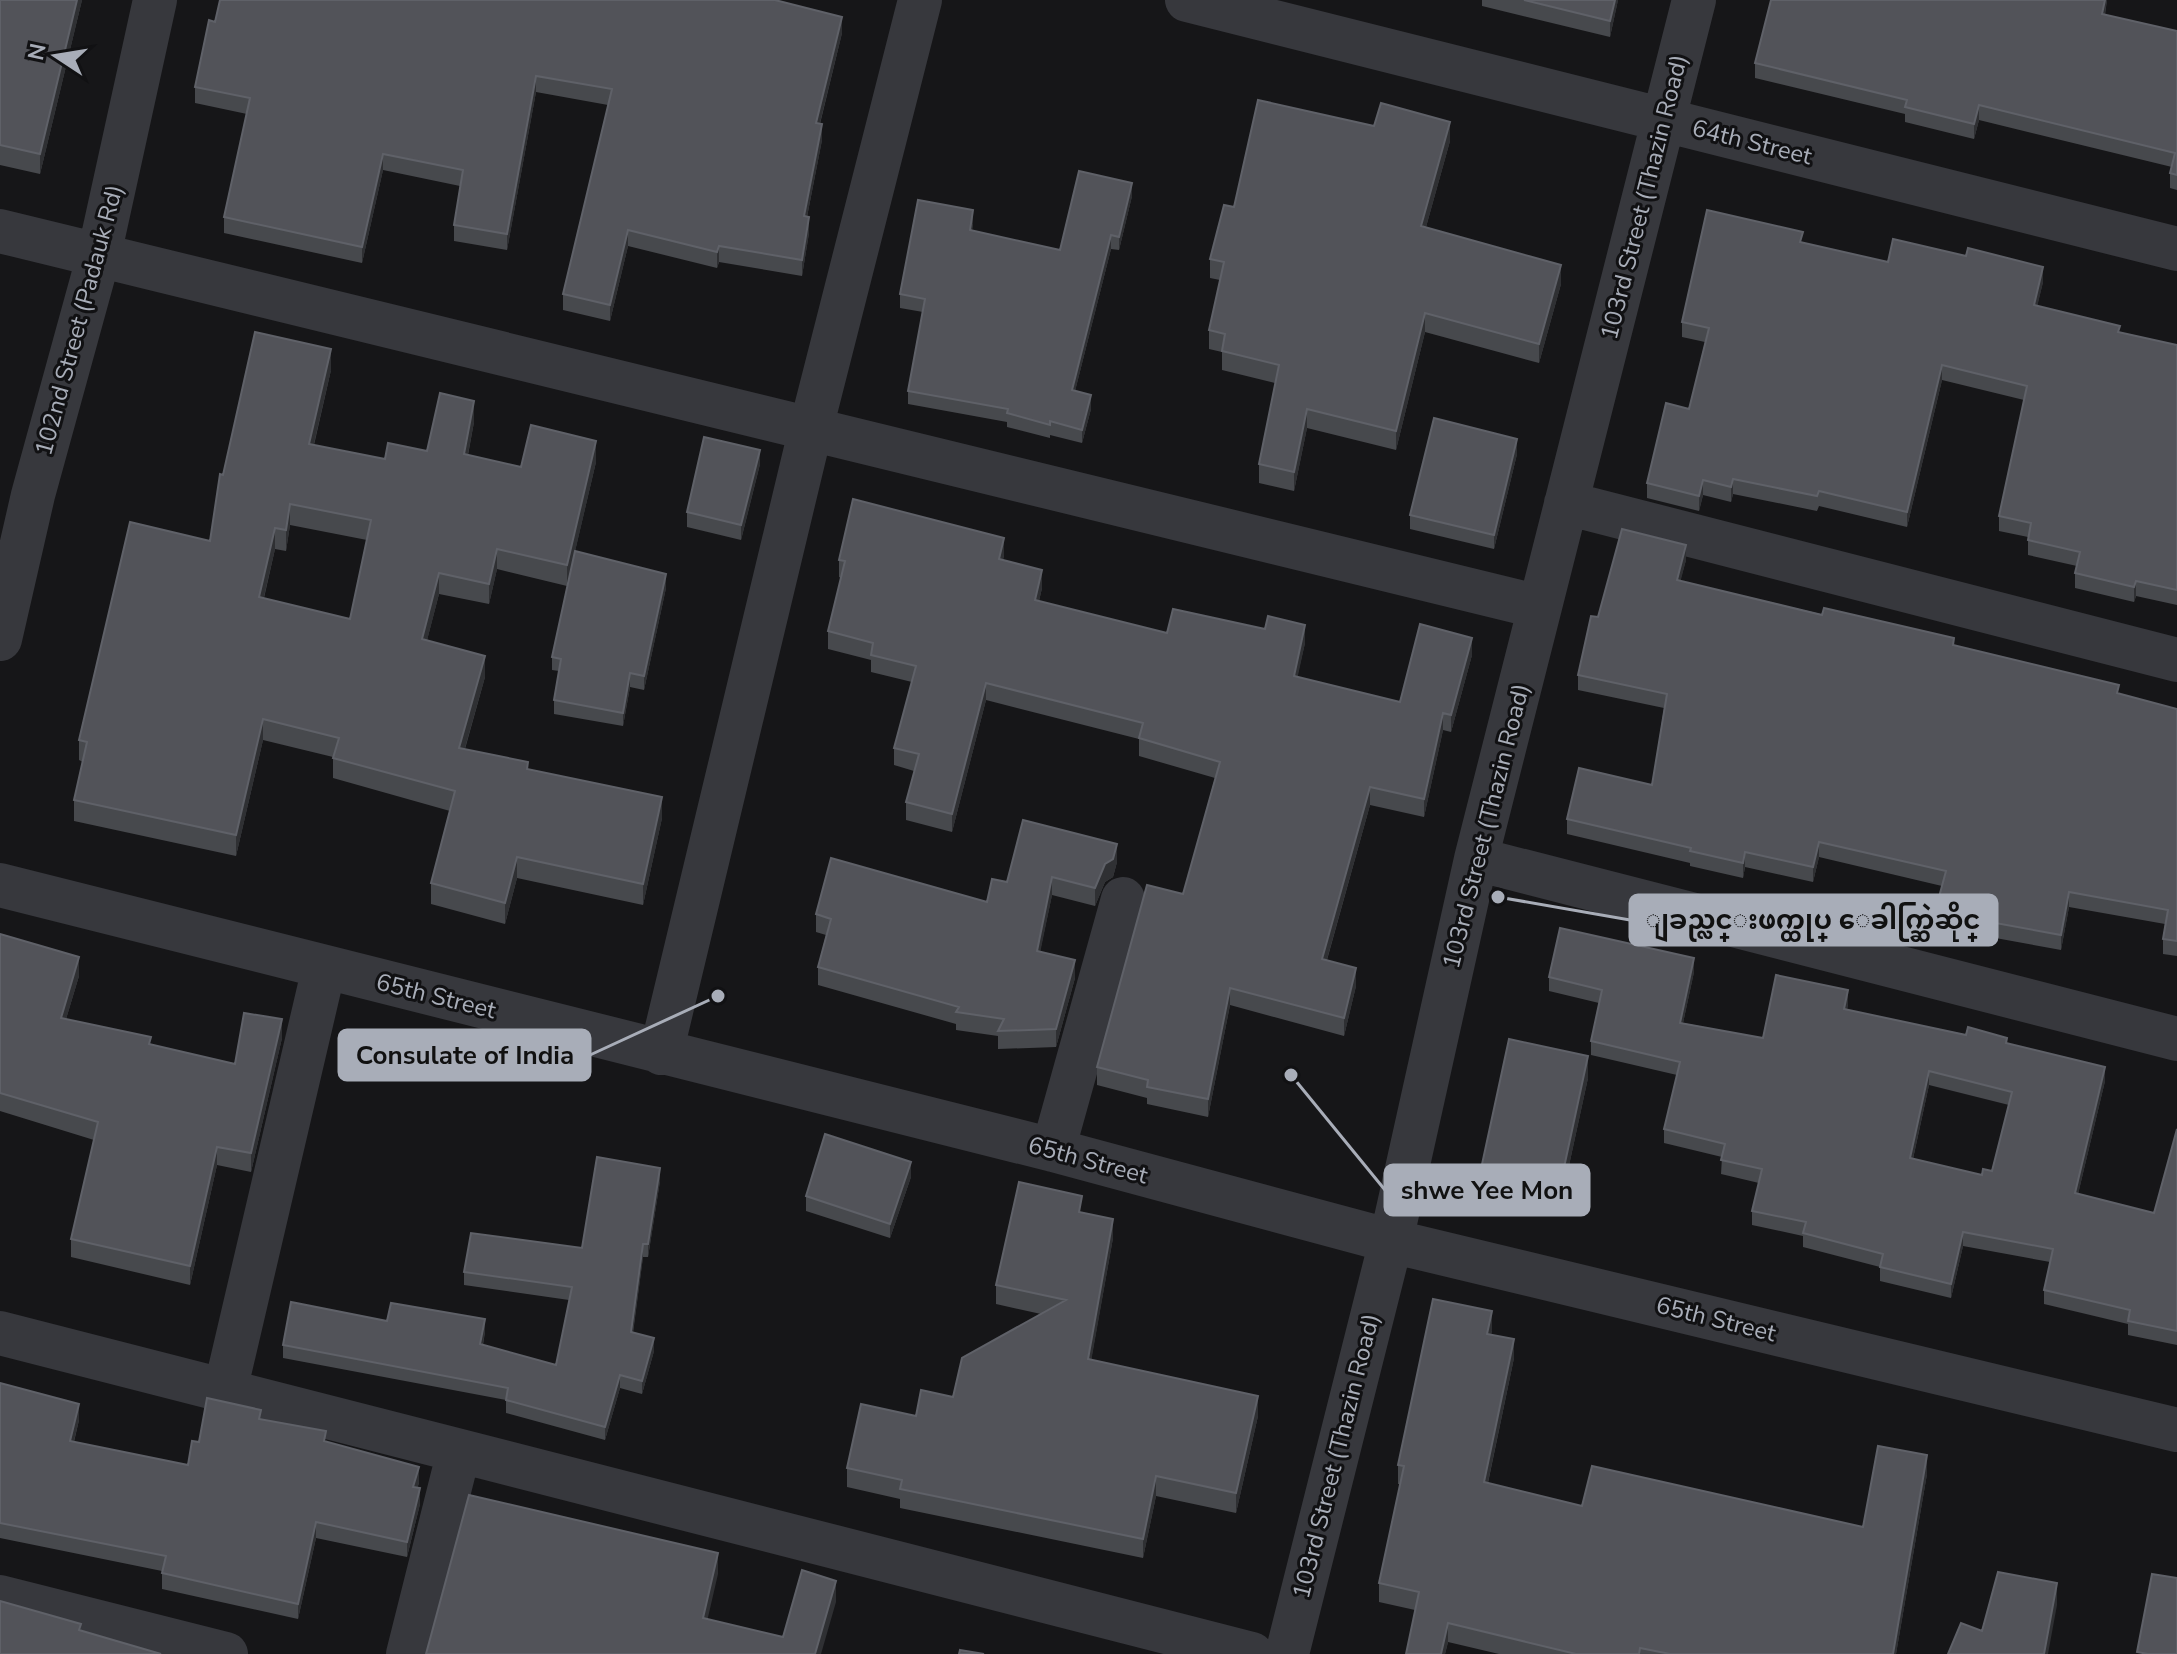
<svg xmlns="http://www.w3.org/2000/svg" width="2177" height="1654" font-family="'Nunito Sans','Noto Sans Myanmar',sans-serif">
  <rect width="100%" height="100%" fill="#161618"/>
  <g fill="none" stroke-linecap="round" stroke-linejoin="round">
    <path stroke="#37383d" stroke-width="44" d="M1187,0L2177,249
      M0,231L1540,607
      M1566,503L2177,660
      M0,639L33,495L99,255L155,0
      M1476,859L2177,1039
      M0,885L1053,1150L1391,1241L2177,1430
      M661,1053L811,428L920,0
      M1053,1150L1123,899
      M0,1333L1252,1654
      M225,1391L324,968
      M0,1597L226,1654
      M408,1654L459,1451
      M1287,1654L1391,1241L1476,859L1694,0"/>
  </g>
  <path fill="#47494d" fill-rule="evenodd" d="M0,0H82L40,174L0,165Z
    M1482,0H1618L1610,37L1482,6Z
    M1771,0H2107L2105,15L2177,31V190L2170,188V173L2172,167L1979,120L1974,139L1905,122V114L1755,78V63Z
    M215,22L842,33L820,124L822,140L807,217L809,233L802,276L719,262L717,268L628,246L610,321L563,310V294L608,105L536,92L507,250L454,241V225L460,186L383,170L362,263L224,233V217L247,114L195,103V87Z
    M1374,126L1450,141L1426,227L1561,284L1539,363L1425,332L1396,450L1307,428L1294,491L1259,483V464L1275,383L1222,370V352L1209,349V330L1220,280L1210,278V259L1234,207Z
    M1132,196L1119,250L1111,249L1075,391L1091,409L1082,443L1050,435V438L1007,427V422L908,404V391L923,312L900,308V294L973,223L972,231L1060,250Z
    M1803,243L1888,262L2043,282L2037,306L2120,332L2177,345V605L2136,596L2134,602L2075,588V573L2077,566L2028,555V537L1999,531V516L2024,400L1942,380L1907,527L1819,506L1817,511L1733,494L1731,502L1703,495L1699,511L1647,498V483L1689,409L1705,342L1682,337V322Z
    M331,370L314,445L385,459L427,451L474,422L468,455L521,467L596,462L575,551L666,588L644,690L630,687L623,726L554,714V700L559,671L552,670V657L567,586L497,569L489,604L439,594L427,640L485,677L465,749L528,769L662,818L643,905L517,878L505,924L431,904V883L450,811L333,778V757L263,740L236,856L74,821V800L83,762L79,760V740L210,541L223,475ZM290,525L367,540L350,619L264,598L275,549L286,551Z
    M1517,454L1494,549L1410,529V515Z
    M760,464L741,540L687,527V512Z
    M1004,555L1003,560L1042,588L1039,601L1167,633L1305,643L1297,677L1400,702L1472,655L1451,732L1443,730L1424,817L1370,805L1327,960L1356,986L1344,1036L1230,1005L1208,1117L1147,1104V1098L1097,1085V1067L1183,894L1215,778L1139,756V739L986,700L952,832L906,820V802L914,771L894,765V748L912,682L871,672V660L828,649V631L841,578L839,577V560Z
    M1686,560L1680,581L1954,645L2119,694L2177,709V956L2163,954V939L2165,924L2069,907L2061,950L1935,927V912L1942,886L1819,857L1813,882L1745,867L1743,878L1690,866V863L1567,834V819L1652,785L1664,708L1578,690V675L1598,617Z
    M1117,862L1113,877L1105,882L1095,906L1052,895L1040,951L1075,978L1056,1047L998,1049V1036L956,1030V1024L818,985V967L826,935L816,932V914L987,902L1007,882Z
    M0,934L79,976L66,1019L151,1045L235,1064L282,1038L251,1172L217,1165L190,1285L71,1257V1239L94,1140L0,1111Z
    M1694,972L1683,1023L1763,1038L1848,1004L1847,1010L2007,1043L2105,1081L2078,1194L2154,1213L2177,1129V1345L2128,1335V1324L2044,1304V1290L2050,1262L1963,1246L1951,1298L1880,1281V1267L1803,1247V1236L1752,1225V1211L1759,1183L1721,1174L1722,1157L1664,1143V1129L1677,1075L1591,1055V1041L1599,1003L1549,991V977ZM1929,1085L2009,1105L1992,1171L1982,1175L1913,1159Z
    M1588,1078L1560,1207L1481,1190V1169Z
    M911,1177L890,1238L806,1211V1196Z
    M660,1181L648,1257H643L633,1333L654,1351L642,1394L620,1388L605,1440L506,1413V1400L283,1358V1345L387,1321L485,1332L483,1345L556,1365L569,1300L464,1285V1272L582,1248Z
    M1082,1213L1113,1238L1091,1360L1258,1416L1236,1513L1156,1496L1143,1558L900,1508V1499L847,1487V1468L916,1416L953,1397L1041,1314L996,1304V1285Z
    M1492,1330L1491,1335L1514,1358L1488,1483L1582,1506L1863,1527L1927,1474L1896,1654H1499L1448,1642L1445,1654H1406L1415,1610L1379,1602V1583L1400,1484H1398V1465Z
    M0,1383L79,1420L74,1442L188,1465L199,1442L261,1419L326,1441L419,1483L417,1488L420,1504L407,1557L316,1538L298,1619L162,1589V1571L0,1538Z"/>
  <path fill="#2f3033" d="M77,0H82L40,174V154Z
    M1615,0H1618L1610,37V21Z
    M2105,0H2107L2102,29V14Z
    M842,17V33L816,139V123Z
    M536,76V92L507,250V234Z
    M1979,105V120L1974,139V124Z
    M1450,122V141L1421,245V226Z
    M822,124V140L804,232V216Z
    M383,154V170L362,263V247Z
    M1132,183V196L1119,250V237Z
    M973,210V223L970,244V230Z
    M809,217V233L802,276V260Z
    M628,230V246L610,321V305Z
    M1111,235V249L1072,403V390Z
    M719,246V262L717,268V252Z
    M1561,265V284L1539,363V344Z
    M2043,267V282L2034,320V305Z
    M1425,313V332L1396,450V431Z
    M331,349V370L309,465V444Z
    M1942,365V380L1907,527V512Z
    M1091,395V409L1082,443V430Z
    M474,401V422L464,475V454Z
    M1307,409V428L1294,491V472Z
    M1517,439V454L1494,549V535Z
    M596,441V462L567,586V565Z
    M760,450V464L741,540V525Z
    M1733,479V494L1731,502V487Z
    M1703,480V495L1699,511V496Z
    M290,504V525L286,551V530Z
    M275,528V549L259,618V597Z
    M1004,538V555L999,577V559Z
    M1686,545V560L1677,595V580Z
    M497,549V569L489,604V584Z
    M1042,570V588L1035,618V600Z
    M439,573V594L422,660V639Z
    M666,574V588L644,690V676Z
    M2136,581V596L2134,602V587Z
    M1305,625V643L1294,694V676Z
    M1472,638V655L1451,732V715Z
    M485,656V677L459,769V748Z
    M630,673V687L623,726V713Z
    M986,683V700L952,832V814Z
    M1443,713V730L1424,817V799Z
    M263,719V740L236,856V835Z
    M1370,787V805L1322,977V959Z
    M662,797V818L643,905V884Z
    M1819,842V857L1813,882V867Z
    M1117,844V862L1113,877L1105,882L1095,906V888L1105,864Z
    M1745,852V867L1743,878V863Z
    M517,857V878L505,924V903Z
    M1052,877V895L1037,968V951Z
    M2069,892V907L2061,950V935Z
    M79,957V976L61,1036V1018Z
    M1694,958V972L1680,1037V1023Z
    M1075,960V978L1056,1047V1029Z
    M1356,968V986L1344,1036V1018Z
    M1230,988V1005L1208,1117V1099Z
    M1848,990V1004L1844,1023V1009Z
    M282,1019V1038L251,1172V1153Z
    M1588,1056V1078L1560,1207V1186Z
    M2105,1067V1081L2075,1207V1193Z
    M1929,1071V1085L1910,1172V1158Z
    M217,1147V1165L190,1285V1266Z
    M911,1162V1177L890,1238V1224Z
    M660,1168V1181L648,1257V1244Z
    M1113,1219V1238L1088,1379V1359Z
    M1963,1232V1246L1951,1298V1284Z
    M643,1244V1257L631,1345V1332Z
    M1492,1311V1330L1487,1353V1334Z
    M485,1319V1332L480,1357V1344Z
    M654,1338V1351L642,1394V1381Z
    M1514,1339V1358L1484,1501V1482Z
    M620,1375V1388L605,1440V1427Z
    M1258,1396V1416L1236,1513V1493Z
    M79,1404V1420L70,1457V1441Z
    M1927,1455V1474L1896,1654H1893Z
    M419,1467V1483L413,1503V1487Z
    M1156,1476V1496L1143,1558V1539Z
    M420,1488V1504L407,1557V1542Z
    M316,1522V1538L298,1619V1604Z
    M718,1553V1574L703,1639V1618Z
    M836,1581V1602L821,1654H815Z
    M2057,1583V1605L2048,1654H2044Z
    M1448,1623V1642L1445,1654H1441Z"/>
  <path fill="#525359" stroke="#5f6168" stroke-width="2" fill-rule="evenodd" d="M0,0H77L40,154L0,145Z
    M220,0H775L842,17L816,123L822,124L804,216L809,217L802,260L719,246L717,252L628,230L610,305L563,294L612,89L536,76L507,234L454,225L463,170L383,154L362,247L224,217L250,98L195,87L209,20L215,22Z
    M1524,0H1615L1610,21Z
    M1771,0H2105L2102,14L2177,31V175L2170,173L2175,153L1979,105L1974,124L1905,107L1907,100L1755,63Z
    M1258,100L1374,126L1381,103L1450,122L1421,226L1561,265L1539,344L1425,313L1396,431L1307,409L1294,472L1259,464L1279,365L1222,351L1225,334L1209,330L1224,262L1210,259L1224,205L1234,207Z
    M1079,171L1132,183L1119,237L1111,235L1072,390L1091,395L1082,430L1050,421V425L1007,413L1008,409L908,391L925,299L900,294L918,200L973,210L970,230L1060,250Z
    M1707,210L1803,232L1800,242L1888,262L1893,239L1966,256L1968,248L2043,267L2034,305L2120,326L2118,332L2177,345V590L2136,581L2134,587L2075,573L2080,552L2028,540L2031,523L1999,516L2027,386L1942,365L1907,512L1819,491L1817,496L1733,479L1731,487L1703,480L1699,496L1647,483L1666,403L1689,409L1709,328L1682,322Z
    M255,332L331,349L309,444L385,459L388,443L427,451L440,393L474,401L464,454L521,467L531,425L596,441L567,565L497,549L489,584L439,573L422,639L485,656L459,748L528,762L527,769L662,797L643,884L517,857L505,903L431,883L455,791L333,758L339,738L263,719L236,835L74,800L87,742L79,740L130,522L210,541L220,474L223,475ZM290,504L371,520L350,619L259,597L275,528L286,530Z
    M1434,418L1517,439L1494,535L1410,515Z
    M704,437L760,450L741,525L687,512Z
    M853,499L1004,538L999,559L1042,570L1035,600L1167,633L1173,609L1265,629L1268,616L1305,625L1294,676L1400,702L1420,624L1472,638L1451,715L1443,713L1424,799L1370,787L1322,959L1356,968L1344,1018L1230,988L1208,1099L1147,1087L1148,1080L1097,1067L1147,885L1183,894L1220,762L1139,738L1143,723L986,683L952,814L906,802L919,754L894,748L916,666L871,655L873,643L828,631L845,561L839,560Z
    M1622,529L1686,545L1677,580L1822,615L1824,608L1954,638L1953,645L2119,685L2117,693L2177,709V941L2163,939L2168,910L2069,892L2061,935L1935,912L1946,871L1819,842L1813,867L1745,852L1743,863L1690,851L1691,848L1567,819L1579,768L1652,785L1667,694L1578,675L1591,616L1598,617Z
    M575,551L666,574L644,676L630,673L623,713L554,700L561,659L552,657Z
    M1023,820L1117,844L1113,859L1105,864L1095,888L1052,877L1037,951L1075,960L1056,1029L998,1031L1004,1019L956,1012L959,1007L818,967L831,919L816,914L831,858L987,902L992,879L1007,882Z
    M1560,928L1694,958L1680,1023L1763,1038L1776,975L1848,990L1844,1009L1966,1035L1968,1027L2007,1038L2006,1043L2105,1067L2075,1193L2154,1213L2177,1129V1331L2128,1321L2130,1310L2044,1290L2053,1249L1963,1232L1951,1284L1880,1267L1883,1254L1803,1233L1806,1222L1752,1211L1762,1169L1721,1160L1725,1144L1664,1129L1680,1062L1591,1041L1602,990L1549,977ZM1929,1071L2012,1092L1992,1171L1983,1169L1982,1175L1910,1158Z
    M0,934L79,957L61,1018L151,1037L149,1044L235,1064L244,1013L282,1019L251,1153L217,1147L190,1266L71,1239L98,1122L0,1093Z
    M1509,1039L1588,1056L1560,1186L1481,1169Z
    M825,1134L911,1162L890,1224L806,1196Z
    M597,1157L660,1168L648,1244H643L631,1332L654,1338L642,1381L620,1375L605,1427L506,1400L508,1388L283,1345L291,1302L387,1321L391,1303L485,1319L480,1344L556,1365L572,1287L464,1272L471,1233L582,1248Z
    M1019,1182L1082,1196L1079,1212L1113,1219L1088,1359L1258,1396L1236,1493L1156,1476L1143,1539L900,1489L902,1480L847,1468L861,1404L916,1416L921,1390L953,1397L962,1358L1066,1300L996,1285Z
    M1433,1299L1492,1311L1487,1334L1514,1339L1484,1482L1582,1506L1592,1466L1863,1527L1878,1446L1927,1455L1893,1654H1670L1640,1648L1639,1654H1576L1448,1623L1441,1654H1406L1419,1592L1379,1583L1404,1466L1398,1465Z
    M0,1383L79,1404L70,1441L188,1465L192,1441L199,1442L207,1398L261,1410L259,1419L326,1431L324,1441L419,1467L413,1487L420,1488L407,1542L316,1522L298,1604L162,1573L166,1556L0,1523Z
    M469,1495L718,1553L703,1618L783,1637L802,1570L836,1581L815,1654H426Z
    M1998,1572L2057,1583L2044,1654H1948L1961,1623L1982,1631Z
    M2152,1574L2177,1578V1654H2148L2137,1652Z
    M0,1601L81,1624L79,1630L161,1654H0Z
    M960,1650L984,1654H959Z"/>
  <g text-anchor="middle" stroke-width="6" stroke-linejoin="round" paint-order="stroke">
    <g font-size="24" fill="#a8adb8" stroke="#111113">
      <text transform="translate(1752 142) rotate(14)" y="8">64th Street</text>
      <text transform="translate(1644 197) rotate(-76)" y="8">103rd Street (Thazin Road)</text>
      <text transform="translate(79 320) rotate(-75)" y="8">102nd Street (Padauk Rd)</text>
      <text transform="translate(1486 826) rotate(-76)" y="8">103rd Street (Thazin Road)</text>
      <text transform="translate(436 996) rotate(14)" y="8">65th Street</text>
      <text transform="translate(1088 1160) rotate(15)" y="8">65th Street</text>
      <text transform="translate(1716 1319) rotate(14)" y="8">65th Street</text>
      <text transform="translate(1336 1456) rotate(-76)" y="8">103rd Street (Thazin Road)</text>
    </g>
  </g>
  <path fill="none" stroke="#a8adb8" stroke-width="3" d="M1498 897L1630 920M718 996L590 1055M1291 1075L1385 1190"/>
  <g fill="#a8adb8" stroke="#111113" stroke-width="3">
    <circle cx="1498" cy="897" r="8"/>
    <circle cx="718" cy="996" r="8"/>
    <circle cx="1291" cy="1075" r="8"/>
  </g>
  <g fill="#a8adb8" stroke="#a8adb8" stroke-width="3">
    <rect x="1630" y="895" width="367" height="50" rx="8"/>
    <rect x="339" y="1030" width="251" height="50" rx="8"/>
    <rect x="1385" y="1165" width="204" height="50" rx="8"/>
  </g>
  <g font-size="26" text-anchor="middle" font-weight="bold" fill="#111">
    <text x="1813" y="929">ျခည္လင္းဖက္ထုပ္ ေခါက္ဆြဲဆိုင္</text>
    <text x="465" y="1064">Consulate of India</text>
    <text x="1487" y="1199">shwe Yee Mon</text>
  </g>
  <g transform="translate(56 56) rotate(282)" stroke="#111113" stroke-width="6" paint-order="stroke">
  <path d="M0-6L14 30L0 20L-14 30Z" fill="#a8adb8"/>
  <text y="-12" font-size="22" font-weight="bold" text-anchor="middle" fill="#a8adb8">N</text>
  </g>
</svg>
